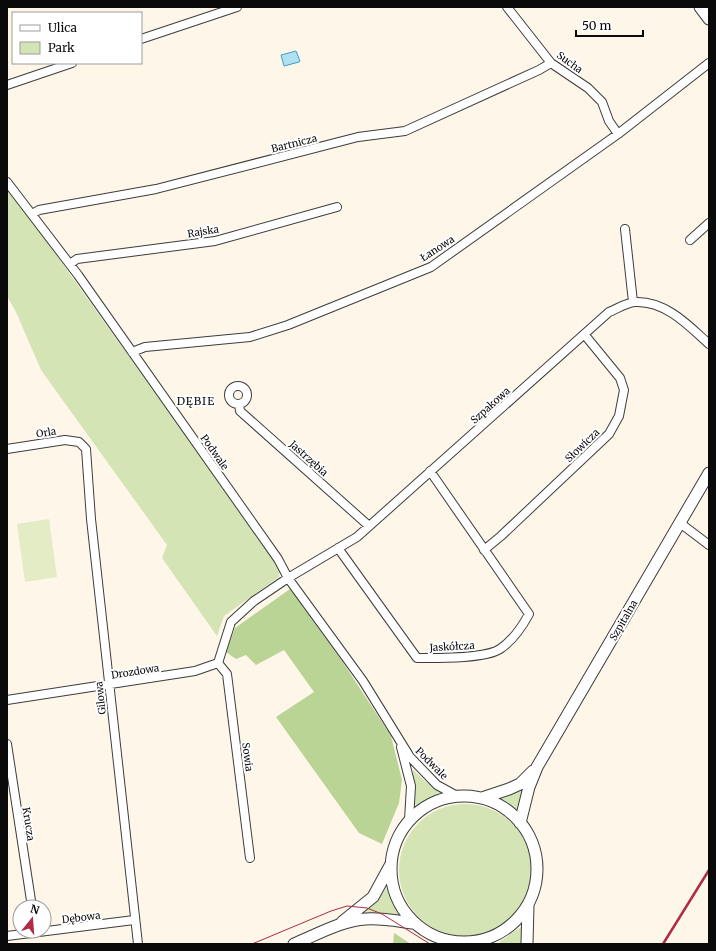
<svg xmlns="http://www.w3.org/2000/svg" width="716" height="951" font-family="Merriweather,serif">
  <rect width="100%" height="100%" fill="#fef6e8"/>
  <path fill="#d4e4b5" d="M7,189L42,235L280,568L279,577L224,616L217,636L162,558L167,545L41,370L16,312L7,296Z
    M413,770L426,782L444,793L431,797L414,808Z
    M522,789L521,814L517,810L499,798Z
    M399 870a66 66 0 1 1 132 0a66 66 0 1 1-132 0Z
    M386,888L400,916L386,913L361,915L373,905Z
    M521,927L524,944H502L499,942Z"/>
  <path fill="#b9d495" d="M290,589L342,661L391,736L402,780L399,803L382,844L359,833L276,717L314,692L284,650L256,665L246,655L236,659L226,652L235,628Z
    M394,933L411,944H393Z"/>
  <path fill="#e4ecc6" d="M49,519L57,577L25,582L17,524Z"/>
  <path fill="#b0e1f1" stroke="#3c9fc3" d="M296,51L300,61L299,62L284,66L281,55Z"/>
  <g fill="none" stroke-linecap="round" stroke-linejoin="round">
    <defs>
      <path id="minor" d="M507,7L551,63L588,88L602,102L609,121L618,134
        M141,39L237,7
        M7,85L72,63
        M7,182L78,275L278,559L288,578L363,681L410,757L437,785L457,796
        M32,214L39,210L156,189L358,137L405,131L539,70L551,63
        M625,229L633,302
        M690,240L709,223
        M70,264L77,259L215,241L337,207
        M132,352L145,347L250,337L288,325L431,267L618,134L709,63
        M229 395a9 9 0 1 1 18 0a9 9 0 1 1-18 0Z
        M239,404L240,411L369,526
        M7,449L65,440L79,442L86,449L91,519L138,944
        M680,523L709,545
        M338,548L417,658C436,658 485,659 500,649C512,641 522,627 529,614L430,471
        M484,550L501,536L609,434L619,416L624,390L620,378L584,334
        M218,663L231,622L254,601L288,578L357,537L609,312C617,309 627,302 636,302C666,301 689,326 709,344
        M218,663L227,674L250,858
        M7,700L195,671L218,663
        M7,744L32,907
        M401,747L411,786L409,820
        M7,936L134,920"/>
      <path id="tertiary" d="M700,7L709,19
        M391 869a73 73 0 1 1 146 0a73 73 0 1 1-146 0Z
        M482,798L509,789L520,784L533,771
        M520,823L529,787L537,767L709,473
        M342,922L373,897L390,866
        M294,944C316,935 342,920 366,919C382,918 397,921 412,923
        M527,944L528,905"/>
    </defs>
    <use href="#minor" stroke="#3d3d3d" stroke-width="10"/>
    <use href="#tertiary" stroke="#3d3d3d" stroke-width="13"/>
    <use href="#minor" stroke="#fff" stroke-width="8"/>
    <use href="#tertiary" stroke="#fff" stroke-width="11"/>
    <path stroke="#af2c43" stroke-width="1" d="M252,944L331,911L347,906L367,908L382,914L430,944"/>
    <path stroke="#af2c43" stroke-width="2.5" d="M663,944L709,870"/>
  </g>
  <g text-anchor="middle" stroke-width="4" stroke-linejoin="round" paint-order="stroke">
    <g font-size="10" fill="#0a0a0a" stroke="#fff">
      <text transform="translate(570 62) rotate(36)" y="4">Sucha</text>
      <text transform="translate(294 143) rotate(-14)" y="4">Bartnicza</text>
      <text transform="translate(203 231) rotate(-9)" y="4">Rajska</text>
      <text transform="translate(437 248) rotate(-33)" y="4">Łanowa</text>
      <text transform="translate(490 405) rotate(-42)" y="4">Szpakowa</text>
      <text transform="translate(46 432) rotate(-9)" y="4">Orla</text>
      <text transform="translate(582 445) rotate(-44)" y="4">Słowicza</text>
      <text transform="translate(215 452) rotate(55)" y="4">Podwale</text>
      <text transform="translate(309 458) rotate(42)" y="4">Jastrzębia</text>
      <text transform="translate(623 620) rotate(-60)" y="4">Szpitalna</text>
      <text transform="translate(452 646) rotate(-3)" y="4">Jaskółcza</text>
      <text transform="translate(135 671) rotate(-9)" y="4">Drozdowa</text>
      <text transform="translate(100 698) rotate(-96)" y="4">Gilowa</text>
      <text transform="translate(248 757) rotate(83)" y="4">Sowia</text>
      <text transform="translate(432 763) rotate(45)" y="4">Podwale</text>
      <text transform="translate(29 824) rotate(81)" y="4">Krucza</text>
      <text transform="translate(81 917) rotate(-7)" y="4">Dębowa</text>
    </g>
    <g font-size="11" letter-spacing="1" fill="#0a0a0a" stroke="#fff">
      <text x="196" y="405">DĘBIE</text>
    </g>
  </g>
  <rect width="716" height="951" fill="none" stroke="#0a0a0a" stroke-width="16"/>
  <rect x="12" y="12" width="130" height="52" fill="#ffffff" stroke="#9d9d9d"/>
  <rect x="20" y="25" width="20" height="6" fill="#ffffff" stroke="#9d9d9d"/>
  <text x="48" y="32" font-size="12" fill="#0a0a0a">Ulica</text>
  <rect x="20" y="42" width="20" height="12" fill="#d4e4b5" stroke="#9d9d9d"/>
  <text x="48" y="52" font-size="12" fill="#0a0a0a">Park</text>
  <g transform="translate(32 919) rotate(17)"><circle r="19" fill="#ffffff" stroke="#9d9d9d"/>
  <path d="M0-3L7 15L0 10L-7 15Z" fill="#af2c43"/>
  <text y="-6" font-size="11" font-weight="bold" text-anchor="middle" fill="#0a0a0a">N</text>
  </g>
  <path d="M576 30v6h67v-6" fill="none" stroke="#0a0a0a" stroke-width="2"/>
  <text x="582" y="30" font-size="12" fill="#0a0a0a" stroke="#ffffff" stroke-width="3" paint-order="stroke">50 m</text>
</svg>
